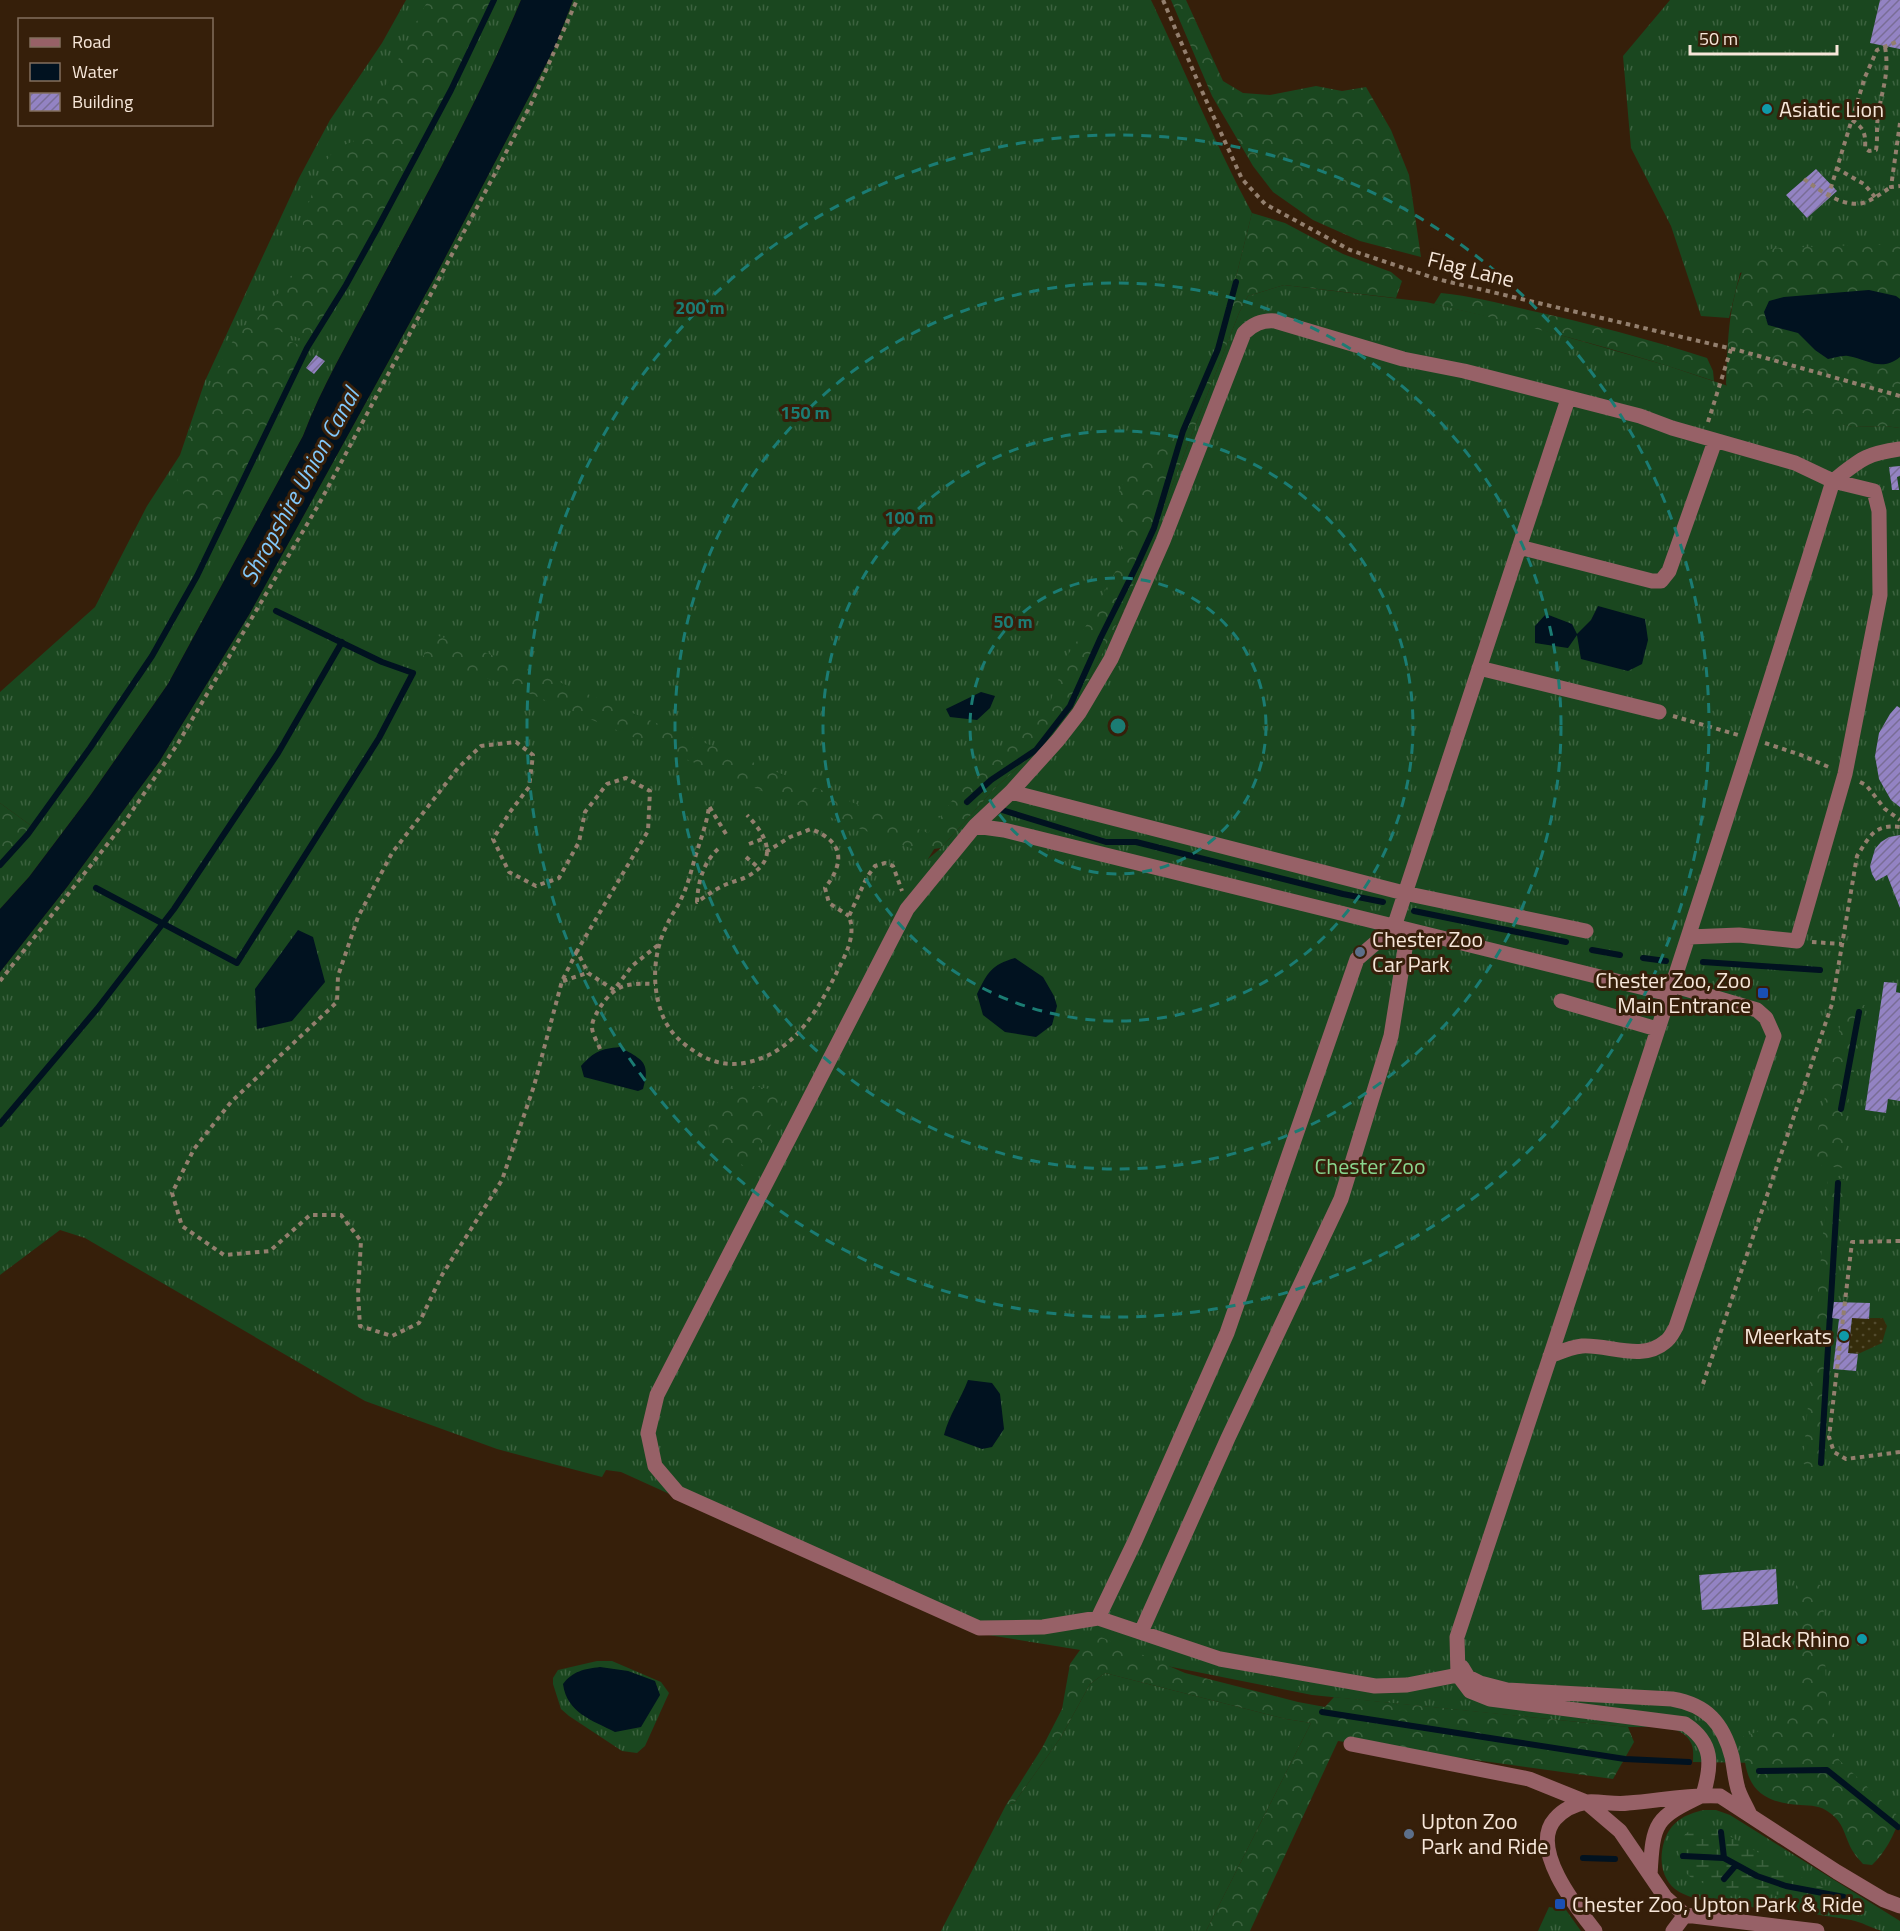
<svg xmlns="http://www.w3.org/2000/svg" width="1900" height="1931" font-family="'Titillium Web',sans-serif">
  <defs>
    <pattern id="grass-tufts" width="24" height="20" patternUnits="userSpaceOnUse" patternTransform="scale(1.5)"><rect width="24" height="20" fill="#1a471f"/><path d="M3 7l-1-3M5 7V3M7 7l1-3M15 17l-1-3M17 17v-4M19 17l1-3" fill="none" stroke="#3c623f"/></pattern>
    <pattern id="forest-crowns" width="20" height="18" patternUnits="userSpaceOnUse" patternTransform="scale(1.5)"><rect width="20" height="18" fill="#1a471f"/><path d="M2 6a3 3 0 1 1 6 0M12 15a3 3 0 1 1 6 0" fill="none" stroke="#3c623f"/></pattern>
    <pattern id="wetland-marsh" width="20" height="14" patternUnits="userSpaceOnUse" patternTransform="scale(1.5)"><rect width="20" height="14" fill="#1a471f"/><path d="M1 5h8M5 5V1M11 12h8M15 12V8" fill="none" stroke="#3c623f"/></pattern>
    <pattern id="sand-dots" width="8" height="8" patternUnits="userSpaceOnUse" patternTransform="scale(1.5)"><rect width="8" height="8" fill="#342c0b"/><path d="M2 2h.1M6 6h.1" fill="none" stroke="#524b2e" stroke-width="1.8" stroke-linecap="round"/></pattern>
    <pattern id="building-hatch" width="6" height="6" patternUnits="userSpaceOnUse" patternTransform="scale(1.5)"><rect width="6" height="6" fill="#9383c3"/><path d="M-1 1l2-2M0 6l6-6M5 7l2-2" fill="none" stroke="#796d96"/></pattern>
  </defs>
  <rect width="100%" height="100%" fill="#361f0a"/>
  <path fill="url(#grass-tufts)" d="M406,0H521C479,101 425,197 374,293C349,341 322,386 303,436L168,684L90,796L29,877L0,909V865L33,827L0,803V692L95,607L147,506L180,455L205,381L299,178L330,120L382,43Z
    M573,0H1151C1185,71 1215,144 1252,213L1218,349L1070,706L991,780L936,846L928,859L941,848L995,788L1055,734L1080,698L1124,609L1239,313L1248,296L1284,285L1426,302L1521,324L1665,365L1852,427L1885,426L1900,428V1830L1832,1764L1693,1762C1693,1756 1694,1748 1691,1743C1682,1722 1646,1728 1628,1727L1312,1695L1117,1656L976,1633L621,1472L606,1470L602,1477L497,1449L365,1401L85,1238L60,1230L0,1275V972L67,887L159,762L250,613L436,275L555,47Z
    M1670,0H1900V245L1826,248L1740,273L1729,318L1701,316L1671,226L1631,148L1623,56Z
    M597,1661H612L661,1682L669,1693L645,1746L637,1753L622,1751L569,1716L561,1709L553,1684V1678L558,1670Z
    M1105,1673L1286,1719L1311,1723L1206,1931H941L1006,1805L1014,1803L1061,1737L1090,1684Z
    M1704,1810H1716L1730,1815L1900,1921V1931C1894,1931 1887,1931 1882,1931C1871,1928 1862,1922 1851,1920C1831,1917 1812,1913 1792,1911C1764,1907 1696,1906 1675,1889C1661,1877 1659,1859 1664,1842C1670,1822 1685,1814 1704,1810Z
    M1549,1907L1566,1910L1581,1931H1538Z"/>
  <path fill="url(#forest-crowns)" d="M428,0H494C438,117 379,232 310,342L254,322L302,265L303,218L323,165L336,148L357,140L362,130L360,103L374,108Z
    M1171,0H1186L1223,81L1243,93L1270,95L1316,86L1342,91L1366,87L1391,130L1409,175L1421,257L1360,241L1313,220L1273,192L1253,166L1212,96Z
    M1252,213L1285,223L1343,254L1391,272L1402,281L1396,298L1284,285L1248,296L1239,313L1124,609L1080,698L1055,734L995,788L941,848L918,851L762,791L509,685L422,659L433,634L514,663L668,728L928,833L981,762L1035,725L1048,708L1067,656L1081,635L1120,563L1122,535L1119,492L1129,470L1142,453L1176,424L1218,349Z
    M1863,245H1900V428L1885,426L1852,427L1730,392L1726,384C1728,338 1728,296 1750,254L1775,248Z
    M1441,293C1470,296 1499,303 1528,310C1588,323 1648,339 1707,358L1713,371L1714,381C1622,350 1528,326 1434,304Z
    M245,325L307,348L222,526C204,514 179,500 177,476C175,457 220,364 231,344C235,337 240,331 245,325Z
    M0,803L33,827L0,865Z
    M1866,1005L1846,1115L1844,1168L1822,1166L1814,1160L1815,1144L1842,1017L1849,1006Z
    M747,1085L787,1092L749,1169L723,1153L710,1142L708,1117L717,1103L732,1087Z
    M1828,1178L1844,1179L1829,1360L1825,1468C1816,1471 1810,1470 1803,1463Z
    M1810,1579L1823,1587L1826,1690L1839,1760L1900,1818C1894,1835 1885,1853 1872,1865L1863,1864C1860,1860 1856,1857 1854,1853C1844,1838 1846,1825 1830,1813C1820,1805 1812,1806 1800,1805C1752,1802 1744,1780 1743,1737L1788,1720L1799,1709L1802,1681L1793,1595L1798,1581Z
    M1101,1637L1185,1673L1298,1702L1325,1707L1334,1697L1628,1727L1634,1742L1613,1779L1338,1741L1250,1931H1206L1311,1723L1286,1719L1105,1673L1090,1684L1061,1737L1014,1803L1006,1805L1042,1748L1062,1709L1070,1664L1085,1643Z"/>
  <path fill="url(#wetland-marsh)" d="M1710,1825L1808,1881L1844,1897L1843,1903L1709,1886C1704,1883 1697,1881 1692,1878C1678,1869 1672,1843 1688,1832C1693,1828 1704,1827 1710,1825Z"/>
  <path fill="url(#sand-dots)" d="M1852,1318H1883L1887,1326L1882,1343L1858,1354L1848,1353Z"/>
  <path fill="#011220" d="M521,0H573L555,47L436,275L250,613L159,762L67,887L0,972V909L29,877L90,796L168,684L303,436C322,386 349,341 374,293C425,197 479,101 521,0Z
    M1869,290L1896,296L1900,299V357C1881,372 1869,360 1848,356C1842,355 1835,358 1828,359L1815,350L1798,333L1768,325L1764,312L1769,301L1784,297Z
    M1598,606L1645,619L1648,640L1642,664L1628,671L1581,659L1577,635L1568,648L1535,643V626L1546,614L1572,624L1577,634L1591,620Z
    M981,692L995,696L990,708L977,720L950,717L946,709Z
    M298,930L313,937L325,982L292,1021L257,1029L255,989Z
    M1015,958L1043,977L1054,996L1057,1006L1052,1025L1036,1037L1005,1032L983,1015L977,994C988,972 991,965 1015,958Z
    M620,1047C642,1060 651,1061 643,1089L638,1091L584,1077L581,1066C595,1051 600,1049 620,1047Z
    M968,1380L992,1383L1000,1394L1004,1429L992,1447L982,1449L944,1435C949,1415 961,1399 968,1380Z
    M600,1667L628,1671L655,1681L660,1695L641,1727L615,1732C592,1720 567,1713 563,1684C573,1671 584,1669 600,1667Z"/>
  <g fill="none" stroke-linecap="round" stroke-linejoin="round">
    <path stroke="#011220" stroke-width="6" d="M967,802L991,780L1036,750L1070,706L1101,637L1137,565L1154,528L1183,431L1218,349L1236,282
      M1002,810L1106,842H1136L1343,894L1383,902
      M0,865L28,834L90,748L152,656L197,576L307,348L346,285L377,229L451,90L494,0
      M96,888L237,963L379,738L413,673L382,662L276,611
      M1414,911L1566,942
      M1592,950L1620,955
      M1643,958L1666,961
      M1703,962L1820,970
      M1841,1109L1859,1012
      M0,1124L97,1009L174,909L278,753L342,642
      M1821,1463L1838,1183
      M1322,1712L1625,1759L1689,1762
      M1759,1771L1827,1770L1898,1827
      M1721,1832L1724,1858
      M1683,1856L1724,1858L1757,1876L1786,1886L1844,1897
      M1583,1858L1615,1859
      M1724,1879L1736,1865"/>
  </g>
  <path fill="url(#building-hatch)" d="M1880,0H1900V49L1870,43Z
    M1816,169L1837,191L1807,218L1786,195Z
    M316,355L325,361L314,374L306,368Z
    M1900,466V476L1897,477L1899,490H1892L1889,467Z
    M1897,706L1900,708V807L1891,800L1879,779L1875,756L1879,733L1890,714Z
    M1900,835V908L1887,875L1876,881L1872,874L1870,866L1875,849L1881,842L1889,837Z
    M1884,982L1897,983L1896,992L1900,993V1101L1888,1099L1886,1113L1865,1110Z
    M1834,1302L1870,1303L1869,1319L1852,1318L1848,1353L1858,1354L1856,1371L1833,1369L1839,1319L1832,1318Z
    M1776,1569L1778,1604L1702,1610L1699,1575Z"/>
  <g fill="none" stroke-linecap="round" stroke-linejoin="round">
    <path stroke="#937f6e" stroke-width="4" stroke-dasharray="4.5 4.5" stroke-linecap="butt" d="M1163,0L1201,89L1242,179L1265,204L1350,250L1437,279L1741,351L1900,396
      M1852,120C1864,128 1866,134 1865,148L1869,151L1876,150C1878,139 1876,128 1878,117C1881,91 1890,75 1885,47
      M1900,123L1891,187L1900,186
      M1836,168L1864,184L1875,197
      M1804,179C1819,190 1846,210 1866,202C1874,199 1883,192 1891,187
      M1828,197L1865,77L1877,50L1896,42L1900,44
      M1708,422L1731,349
      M1673,716L1738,735
      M1765,743L1801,755L1831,768
      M1860,782L1866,785L1885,809L1900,820
      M726,834L709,806C707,824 700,840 695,858C691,871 688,885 682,897C678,907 671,915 667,925C652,954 651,992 665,1021C673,1036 683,1044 697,1053C711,1062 727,1066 744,1063C791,1055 815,1015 835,976C844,957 857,937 849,916L867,877L875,866L885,863L893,866L902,891
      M749,844L765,838
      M718,849C703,863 698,882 697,902C705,897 712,891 721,887C729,882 739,881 748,876C780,859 766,835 747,815
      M766,852L790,837L811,829C844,842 845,862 825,888L829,903L849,916
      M746,857L759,868
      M1812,942L1842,944
      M577,951L562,981L534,1086L502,1180L442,1275L419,1323L392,1336L360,1326L358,1294L361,1241L341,1215H310L270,1251L224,1255L182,1226L172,1193L194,1149L231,1102L337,1002L338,976L358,917L392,853L458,768L481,746L516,742L533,755L529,787L510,812L493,839L509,872L536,886L559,878L579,842L585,812L607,784L626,778L650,791L648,831L577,951L588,973L614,990L632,966L658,945
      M0,981L124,823L177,745L319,504L499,166L531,104L577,0
      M563,981L587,973
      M600,1049C598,1043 592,1034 592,1027C592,1021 596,1014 599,1009C615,984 626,983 655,984
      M1900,1241L1852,1242L1829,1437L1834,1452L1846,1459L1900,1452
      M1703,1384L1832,1004L1857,856C1870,836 1874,824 1900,827"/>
    <path stroke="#976167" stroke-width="15" d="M1519,547L1652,581H1661L1669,571L1715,441
      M1479,668L1659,712
      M1011,792L1058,740L1079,713L1111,659L1163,541L1244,333C1253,324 1262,320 1275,321L1403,359L1464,371L1640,416L1672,428L1795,463L1833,481L1874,491L1879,511L1880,595L1845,774L1797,941L1739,935L1689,937
      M975,826L1011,792L1404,893L1586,931
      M1561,1001L1657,1029
      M1550,1356C1560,1352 1571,1347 1582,1346C1608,1344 1642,1362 1665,1342C1670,1339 1673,1332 1676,1327L1774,1036L1766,1018L1757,1010L1672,985
      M1098,1618L1135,1541L1227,1333L1357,959L1394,927L1568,399
      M1141,1632L1228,1438L1341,1199L1391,1036L1408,930
      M1462,1667L1468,1677L1480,1683L1507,1690L1672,1699C1707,1705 1723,1723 1732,1757C1734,1767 1735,1779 1738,1789C1741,1798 1746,1806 1750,1815
      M1458,1675L1407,1685L1375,1686L1220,1659L1098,1618L1043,1627L979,1628L678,1493L655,1466L648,1433L657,1395L907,909L975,826L1004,830L1669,994
      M1351,1744L1529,1779L1586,1802L1620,1831L1665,1897L1685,1915L1817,1931
      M1650,1875C1653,1821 1655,1818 1703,1795C1712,1765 1714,1743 1685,1724L1490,1699L1470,1691L1458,1675L1457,1637C1585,1252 1713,868 1833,481C1861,459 1865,454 1900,449
      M1595,1931C1576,1907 1529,1848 1555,1819C1563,1810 1575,1804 1587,1802C1601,1801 1615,1805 1628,1803C1658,1801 1689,1794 1720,1796L1837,1872L1884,1900L1900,1906
      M1673,1931L1685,1915"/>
  </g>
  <g fill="none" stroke="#1b7c73" stroke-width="3" stroke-dasharray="10 8">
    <circle cx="1118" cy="726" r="148"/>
    <circle cx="1118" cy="726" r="295"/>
    <circle cx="1118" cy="726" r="443"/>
    <circle cx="1118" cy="726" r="591"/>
  </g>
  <g fill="#0f9aa8" stroke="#361f0a" stroke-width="2">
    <circle cx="1767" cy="109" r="6"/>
    <circle cx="1844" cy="1336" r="6"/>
    <circle cx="1862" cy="1639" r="6"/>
  </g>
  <g fill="#5c6f8a" stroke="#361f0a" stroke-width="2">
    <circle cx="1360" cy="952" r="6"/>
    <circle cx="1409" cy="1834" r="6"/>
  </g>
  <g fill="#1a4fb4" stroke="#361f0a" stroke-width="2">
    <rect x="1757" y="987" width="12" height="12" rx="3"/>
    <rect x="1554" y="1898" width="12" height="12" rx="3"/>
  </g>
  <g text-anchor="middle" stroke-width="6" stroke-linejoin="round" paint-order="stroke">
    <g font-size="22" fill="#f7e7da" stroke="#361f0a" text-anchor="start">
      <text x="1779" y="117">Asiatic Lion</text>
      <text x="1372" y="947">Chester Zoo<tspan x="1372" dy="25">Car Park</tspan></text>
      <text x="1751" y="988" text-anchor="end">Chester Zoo, Zoo<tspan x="1751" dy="25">Main Entrance</tspan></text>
      <text x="1832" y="1344" text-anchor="end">Meerkats</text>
      <text x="1850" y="1647" text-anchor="end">Black Rhino</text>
      <text x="1421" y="1829">Upton Zoo<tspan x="1421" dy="25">Park and Ride</tspan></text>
      <text x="1572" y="1912">Chester Zoo, Upton Park &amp; Ride</text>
    </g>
    <g font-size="22" fill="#f7e7da" stroke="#361f0a">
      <text transform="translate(1471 269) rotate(14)" y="8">Flag Lane</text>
    </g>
    <g font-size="22" fill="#89d68e" stroke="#361f0a">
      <text x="1370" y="1174">Chester Zoo</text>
    </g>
    <g font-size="24" font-style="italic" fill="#82c8fa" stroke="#361f0a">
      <text transform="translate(300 486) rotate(-61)" y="8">Shropshire Union Canal</text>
    </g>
  </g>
  <circle cx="1118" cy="726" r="9" fill="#1b7c73" stroke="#361f0a" stroke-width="3"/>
  <g font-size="18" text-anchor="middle" font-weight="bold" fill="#1b7c73" stroke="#361f0a" stroke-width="6" stroke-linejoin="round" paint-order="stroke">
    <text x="700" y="314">200 m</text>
    <text x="805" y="419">150 m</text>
    <text x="909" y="524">100 m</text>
    <text x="1013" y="628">50 m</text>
  </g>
  <rect x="18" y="18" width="195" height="108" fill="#361f0a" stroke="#836f5d" stroke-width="1.5"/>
  <rect x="30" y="38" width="30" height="9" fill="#976167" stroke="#836f5d" stroke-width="1.5"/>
  <text x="72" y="48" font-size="18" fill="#f7e7da">Road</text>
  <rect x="30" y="63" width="30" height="18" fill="#011220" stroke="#836f5d" stroke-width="1.5"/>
  <text x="72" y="78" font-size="18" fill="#f7e7da">Water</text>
  <rect x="30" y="93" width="30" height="18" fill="url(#building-hatch)" stroke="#836f5d" stroke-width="1.5"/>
  <text x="72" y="108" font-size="18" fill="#f7e7da">Building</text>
  <path d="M1690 45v9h147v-9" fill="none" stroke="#f7e7da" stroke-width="3"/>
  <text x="1699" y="45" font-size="18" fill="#f7e7da" stroke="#361f0a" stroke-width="4.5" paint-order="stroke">50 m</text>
</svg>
